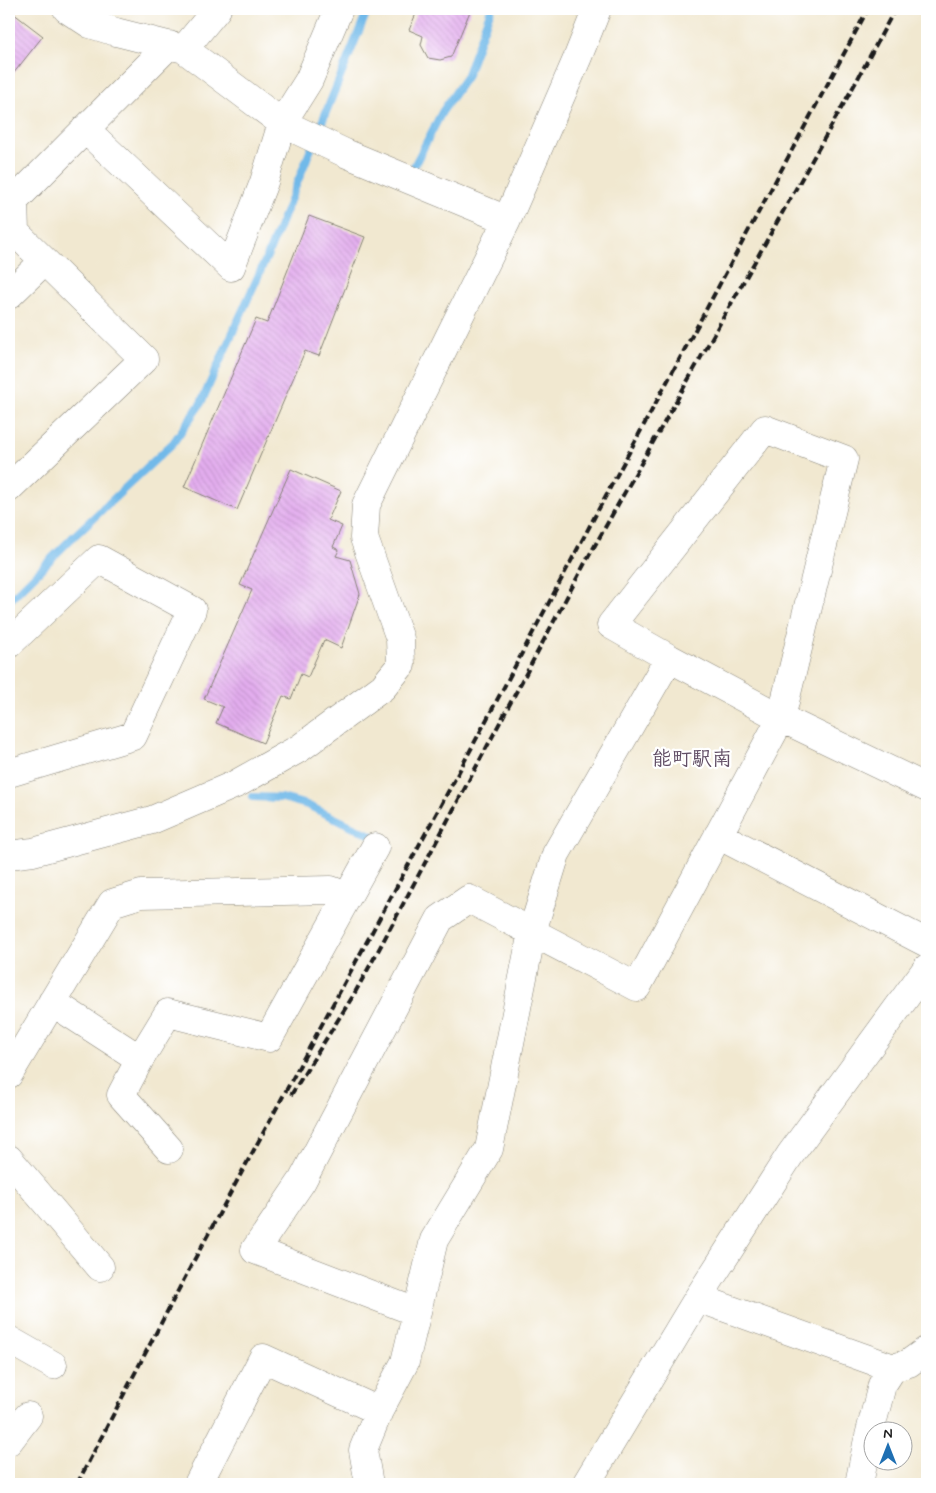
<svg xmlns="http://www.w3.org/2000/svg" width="936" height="1493" font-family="Mynerve,'Klee One',sans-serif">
  <defs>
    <pattern id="building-back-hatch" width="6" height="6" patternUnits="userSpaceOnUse" patternTransform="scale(1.25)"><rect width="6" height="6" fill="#e3adee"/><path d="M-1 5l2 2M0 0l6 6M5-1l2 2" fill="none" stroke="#c294cc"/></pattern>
  </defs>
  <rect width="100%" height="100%" fill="#fff"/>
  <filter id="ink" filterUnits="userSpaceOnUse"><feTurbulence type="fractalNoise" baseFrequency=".02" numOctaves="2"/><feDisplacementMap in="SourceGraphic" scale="10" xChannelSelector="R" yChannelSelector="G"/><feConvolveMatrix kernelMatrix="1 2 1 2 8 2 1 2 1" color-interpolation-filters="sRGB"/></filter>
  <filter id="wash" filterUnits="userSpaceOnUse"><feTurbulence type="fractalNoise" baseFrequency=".0096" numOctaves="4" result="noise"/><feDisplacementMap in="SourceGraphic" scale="20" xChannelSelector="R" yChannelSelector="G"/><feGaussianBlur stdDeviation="1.12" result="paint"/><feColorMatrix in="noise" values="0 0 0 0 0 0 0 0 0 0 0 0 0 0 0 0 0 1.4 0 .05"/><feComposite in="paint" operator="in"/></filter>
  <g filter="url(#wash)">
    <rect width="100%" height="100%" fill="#f1e8d0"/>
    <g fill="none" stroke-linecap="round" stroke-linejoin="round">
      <path stroke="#71b9e9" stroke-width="8" d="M413,168L442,112L466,77L491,9
        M9,601L72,538L173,443L201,403L269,252L368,9
        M252,797L282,798L307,805L373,836"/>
    </g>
    <g id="blocks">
      <path fill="url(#building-back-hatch)" d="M418,9H471L451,57L440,60L428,58L421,45L423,36L409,30Z
        M9,10L43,36L13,74L9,71Z
        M309,216L365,237L319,356L305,351L237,510L184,487L256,319L267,323Z
        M291,469L341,491L328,520L342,526L333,547L339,550L336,556L350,560L360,594L341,648L324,640L308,677L301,674L291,699L283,696L263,743L216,723L223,707L204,699L252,590L240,585Z"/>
    </g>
  </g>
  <g filter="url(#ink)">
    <use href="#blocks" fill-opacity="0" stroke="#868276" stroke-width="1"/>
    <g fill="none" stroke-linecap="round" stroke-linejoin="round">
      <defs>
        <path id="minor" d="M67,9L90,24L116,32L184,49L282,123L345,153L507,220L577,59L597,9
          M184,49L217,9
          M85,129L231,267L264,182L282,123L309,80L339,9
          M9,295L44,261
          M9,488L144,359L15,232L14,201L169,45
          M9,644L99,559L192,610L133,736L9,773
          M718,835L927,943
          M9,855L33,852L152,820L236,784L300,748L383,687L401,665L400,639L364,538L366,505L507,220
          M52,1002L140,1059L121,1095L169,1149
          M140,1059L168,1013L269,1038L375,847
          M9,1074L112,903L141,894L331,890L347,896
          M9,1159L100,1267
          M698,1298L893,1368
          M416,1312L255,1250L302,1181L440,919L469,899L637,987L781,718L844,459L765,429L611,625L669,658L781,718L927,788
          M9,1340L53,1365
          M9,1441L28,1416
          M198,1484L263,1358L379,1411
          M369,1484L363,1450L379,1411L405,1362L434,1240L489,1149L532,932L556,854L669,658
          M586,1484L698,1298L790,1155L927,968
          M859,1484L867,1444L882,1385L893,1368L909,1363L927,1350"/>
      </defs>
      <use href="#minor" stroke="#868276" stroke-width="29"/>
      <use href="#minor" stroke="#fff" stroke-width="28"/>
      <path stroke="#1c1c1c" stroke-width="4" stroke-dasharray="8 4" stroke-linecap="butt" d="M291,1095L353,996L378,951L585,563L856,82L895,9
        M77,1484L192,1264L455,779L611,486L868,9"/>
    </g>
  </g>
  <g text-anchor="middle" stroke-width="4.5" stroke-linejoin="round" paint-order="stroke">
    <g font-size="20" font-weight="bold" fill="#624f66" stroke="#fff">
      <text x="692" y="765">能町駅南</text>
    </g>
  </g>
  <rect width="936" height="1493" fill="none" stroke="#fff" stroke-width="30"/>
  <g transform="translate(888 1446)"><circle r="24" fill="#ffffff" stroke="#a4a4a4"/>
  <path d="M0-4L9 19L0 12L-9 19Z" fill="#1f6fb2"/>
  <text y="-8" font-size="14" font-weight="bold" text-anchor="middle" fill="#1c1c1c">N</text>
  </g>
</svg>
